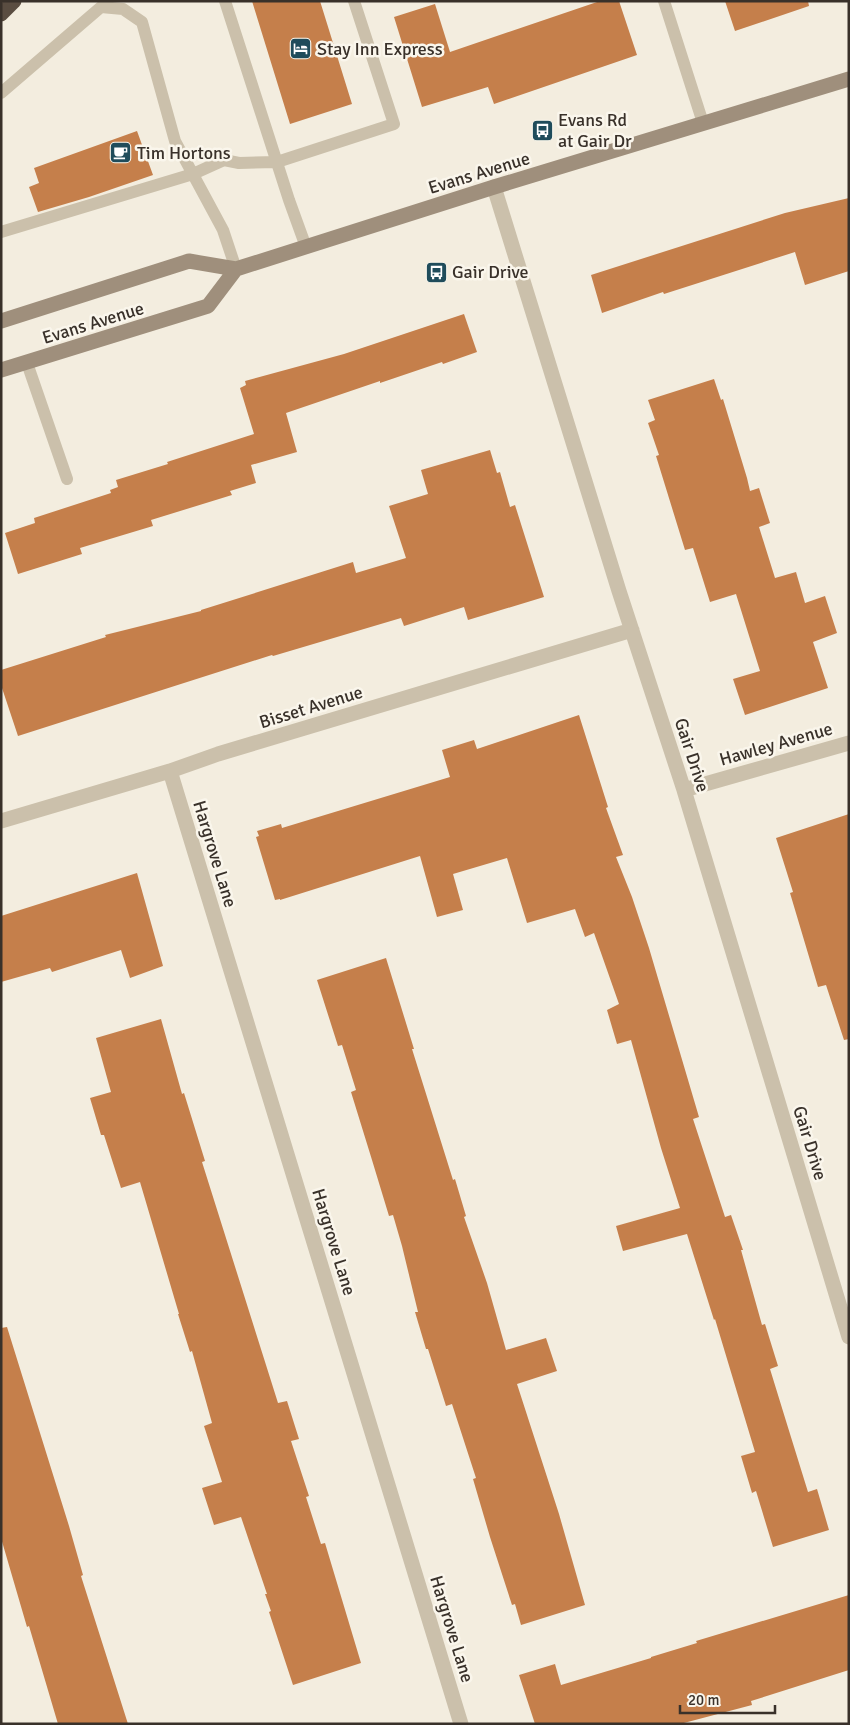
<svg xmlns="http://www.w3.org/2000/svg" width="850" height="1725" font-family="Signika,sans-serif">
  <rect width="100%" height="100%" fill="#f3eddf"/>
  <path fill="#c57f4b" d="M252,1H320L352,104L290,124Z
    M600,1H619L637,55L494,104L488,87L422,107L394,17L435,4L450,52Z
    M725,1H808L809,6L735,31Z
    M137,131L153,175L89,197L38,212L29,187L39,183L34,168Z
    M849,198V271L805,285L795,252L664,294L663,292L602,313L591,275L785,213Z
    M464,314L477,352L443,364L442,362L380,383V381L286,413L297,452L251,465L256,483L230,491L232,495L151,520L153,526L80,548L82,554L18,574L5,533L35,523L34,518L111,493L110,490L118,487L116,480L168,464L167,462L254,434L240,388L246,385L245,381L344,354Z
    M714,379L721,400L723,399L747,478L750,491L759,488L770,523L759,527L775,578L796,572L805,603L825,596L837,633L813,642L828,688L745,715L733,679L760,671L736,594L710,602L693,548L685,550L656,456L659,455L648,423L655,420L648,400Z
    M490,450L497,473L500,472L510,507L515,505L544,597L468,620L464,607L404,626L401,618L273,656L272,655L18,736L1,685V670L106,637L105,635L201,611V610L353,562L356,573L406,558L389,506L428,494L421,470Z
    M579,715L608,807L606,808L623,855L616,857L632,897L649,948L699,1117L693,1119L725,1217L731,1215L743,1250H741L762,1325L765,1324L778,1366L770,1369L786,1421L808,1492L817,1489L829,1530L773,1547L756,1491L752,1493L741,1456L755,1452L715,1319L714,1320L687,1234L623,1251L616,1226L680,1208L661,1148L631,1040L617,1044L607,1010L619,1004L594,933L585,937L575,909L527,923L507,858L453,874L463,910L437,917L420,856L280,900V899L275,900L256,837L259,836L257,831L281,824L282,828L450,777L442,750L474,740L477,749Z
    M849,814V1039L844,1040L826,985L818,987L790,893L793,892L776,838Z
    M137,873L163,966L130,978L121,950L52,972L50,968L1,982V916Z
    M386,958L414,1049H412L453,1180L455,1179L466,1216L464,1217L487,1283L506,1350L546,1338L557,1371L517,1384L559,1514L585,1605L521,1625L515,1604L512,1605L490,1537L473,1479L476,1478L452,1404L446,1406L428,1349H426L415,1312H418L402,1246L393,1215L389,1216L372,1160L351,1092L356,1090L342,1045L338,1046L317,980Z
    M161,1019L182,1094L184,1093L205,1161L202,1162L278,1403L287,1401L299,1439L291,1441L309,1496L306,1497L321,1544L325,1543L361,1663L293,1685L269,1612L271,1611L265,1594H267L241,1517L214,1525L202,1488L222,1482L204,1426L212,1423L192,1351L190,1352L178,1314H179L140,1182L121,1188L104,1135H101L90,1098L111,1092L96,1038Z
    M7,1327L69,1526L83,1575L81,1576L128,1724H58L29,1626L27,1627L1,1538V1328Z
    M849,1595V1670L751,1701L752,1705L680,1724H535L519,1675L555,1664L561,1685L651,1658V1657L697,1643L696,1641Z"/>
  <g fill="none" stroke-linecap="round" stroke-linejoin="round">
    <path stroke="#cbc0ab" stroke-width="12" d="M225,1L289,200L306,247
      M664,1L703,123
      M1,93L101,7L123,9L142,22L175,141L223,230L236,269
      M1,232L193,174L224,160L239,163L277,162L394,124L354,1
      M27,363L67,479"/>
    <path stroke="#cbc0ab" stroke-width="15" d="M494,187L619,591L684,790L849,1337
      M170,771L461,1724
      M684,790L849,743
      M1,821L170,771L218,754L632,630"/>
    <path stroke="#9f8f7c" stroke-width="15" d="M1,321L189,261L236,269L494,187L849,79
      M1,370L208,306L236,269"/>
    <path stroke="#5a4d41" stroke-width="15" d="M1,14L14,1"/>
  </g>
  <defs>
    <symbol id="hotel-square" viewBox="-11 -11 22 22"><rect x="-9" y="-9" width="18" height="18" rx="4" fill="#1f4c5b" stroke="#faf6ec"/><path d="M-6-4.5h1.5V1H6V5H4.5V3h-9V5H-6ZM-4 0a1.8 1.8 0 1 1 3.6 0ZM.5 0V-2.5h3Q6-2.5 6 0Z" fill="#fff"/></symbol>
    <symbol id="bus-square" viewBox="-11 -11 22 22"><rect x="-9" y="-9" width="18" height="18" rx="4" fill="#1f4c5b" stroke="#faf6ec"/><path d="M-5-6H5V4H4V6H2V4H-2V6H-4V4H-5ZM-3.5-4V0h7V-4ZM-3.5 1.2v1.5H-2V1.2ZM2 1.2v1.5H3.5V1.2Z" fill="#fff"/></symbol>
    <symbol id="cafe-square" viewBox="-11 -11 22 22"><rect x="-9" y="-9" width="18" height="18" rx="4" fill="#1f4c5b" stroke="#faf6ec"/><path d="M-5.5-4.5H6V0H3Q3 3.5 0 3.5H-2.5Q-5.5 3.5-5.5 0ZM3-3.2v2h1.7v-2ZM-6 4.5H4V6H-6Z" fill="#fff"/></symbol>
  </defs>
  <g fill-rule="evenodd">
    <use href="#hotel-square" x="288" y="36" width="25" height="25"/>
    <use href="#bus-square" x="530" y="118" width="25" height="25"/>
    <use href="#cafe-square" x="108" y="140" width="25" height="25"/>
    <use href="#bus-square" x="424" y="260" width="25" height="25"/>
  </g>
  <g text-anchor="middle" stroke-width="5" stroke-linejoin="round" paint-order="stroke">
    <g font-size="18" fill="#39312a" stroke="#faf6ec" text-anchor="start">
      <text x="317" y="55">Stay Inn Express</text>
      <text x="558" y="126">Evans Rd<tspan x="558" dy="21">at Gair Dr</tspan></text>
      <text x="137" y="159">Tim Hortons</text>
      <text x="452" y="278">Gair Drive</text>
    </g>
    <g font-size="18" fill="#39312a" stroke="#faf6ec">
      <text transform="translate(479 173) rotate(-17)" y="6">Evans Avenue</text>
      <text transform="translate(93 323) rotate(-17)" y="6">Evans Avenue</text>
      <text transform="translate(311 707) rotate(-17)" y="6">Bisset Avenue</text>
      <text transform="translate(776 744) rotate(-16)" y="6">Hawley Avenue</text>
      <text transform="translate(692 755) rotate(72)" y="6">Gair Drive</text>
      <text transform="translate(215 854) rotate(73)" y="6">Hargrove Lane</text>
      <text transform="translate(810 1143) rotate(73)" y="6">Gair Drive</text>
      <text transform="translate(334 1242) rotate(73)" y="6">Hargrove Lane</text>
      <text transform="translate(452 1629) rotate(73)" y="6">Hargrove Lane</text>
    </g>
  </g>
  <rect width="850" height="1725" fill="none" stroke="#39312a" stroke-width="5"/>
  <path d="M680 1705v8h95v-8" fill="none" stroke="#39312a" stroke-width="2.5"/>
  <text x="688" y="1705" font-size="15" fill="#39312a" stroke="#faf6ec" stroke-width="4" paint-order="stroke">20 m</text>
</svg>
